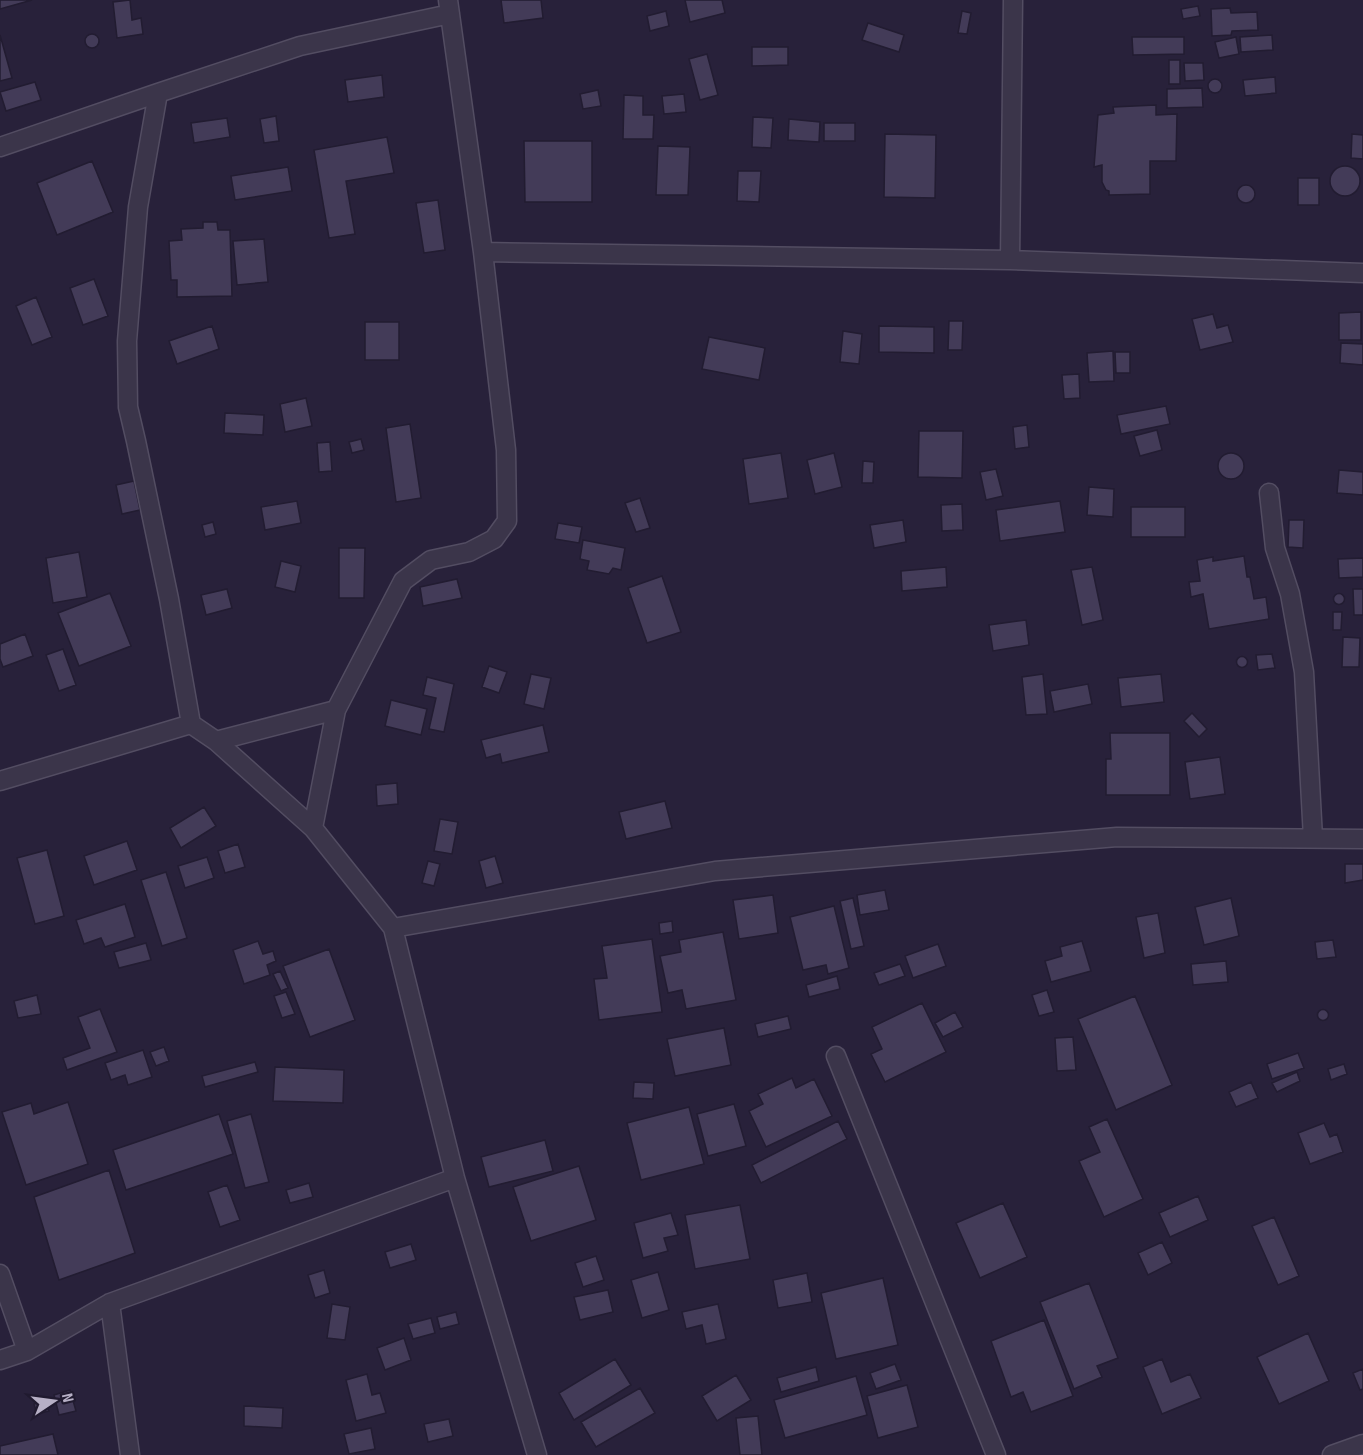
<svg xmlns="http://www.w3.org/2000/svg" width="1363" height="1455" font-family="'Sofia Sans Condensed',sans-serif">
  <rect width="100%" height="100%" fill="#28213a"/>
  <path fill="#433b58" stroke="#221c31" stroke-width="1.5" d="M0,0H32L0,9Z
    M130,0L132,20L141,18L143,34L117,38L113,2Z
    M501,0H541L543,18L504,23Z
    M685,0H722L725,13L690,22Z
    M1198,6L1200,16L1183,19L1181,9Z
    M1230,8L1231,13L1257,12L1258,30L1232,31L1231,35L1212,36L1211,9Z
    M666,11L669,26L650,31L647,16Z
    M962,11L971,13L967,34L958,33Z
    M868,23L904,35L899,52L862,40Z
    M85 41a7 7 0 1 1 14 0a7 7 0 1 1-14 0Z
    M0,35L12,78L0,81Z
    M1272,35L1273,50L1241,52L1240,37Z
    M1132,37H1184V54L1133,55Z
    M1236,37L1239,54L1219,58L1215,42Z
    M752,47H788V65L752,66Z
    M707,54L718,95L700,100L689,59Z
    M1169,60H1180V84H1169Z
    M1184,63H1203L1204,80L1185,81Z
    M382,75L384,97L348,102L345,80Z
    M1275,77L1276,93L1245,96L1243,80Z
    M1208 86a7 7 0 1 1 14 0a7 7 0 1 1-14 0Z
    M35,82L41,100L6,111L0,92Z
    M1202,88L1203,107L1167,108V89Z
    M598,90L601,106L583,109L580,94Z
    M684,94L686,112L664,114L662,96Z
    M624,95L643,96V115H654L653,139H623Z
    M1156,105V115L1177,114L1176,161H1150V194L1109,195V191L1106,190L1102,182V165L1094,167L1098,115L1114,113L1113,107Z
    M276,116L279,141L264,143L260,119Z
    M753,117L773,118L771,148L752,147Z
    M227,118L230,137L194,143L191,123Z
    M789,119L820,122L819,142L788,140Z
    M824,123H855V141H824Z
    M885,134L936,135L935,198L884,197Z
    M1352,134L1363,135V159L1351,158Z
    M387,137L394,173L346,181L355,234L329,238L314,150Z
    M524,141H592V202H525Z
    M658,146L690,147L688,195H656Z
    M92,161L113,212L57,235L37,183Z
    M1330 181a15 15 0 1 1 30 0a15 15 0 1 1-30 0Z
    M288,167L292,191L235,200L231,176Z
    M738,171H761L759,202L737,201Z
    M1298,178H1319V205H1298Z
    M1237 194a9 9 0 1 1 18 0a9 9 0 1 1-18 0Z
    M438,200L445,250L424,253L416,203Z
    M203,222H217L218,230H230L232,296L177,297V280H171L169,241L182,240L181,229L203,228Z
    M264,239L268,282L237,285L233,241Z
    M94,279L108,316L83,325L70,288Z
    M36,297L52,337L32,345L16,306Z
    M1361,312V340H1339V313Z
    M1213,314L1217,328L1228,325L1233,342L1200,350L1192,319Z
    M949,321H963L962,350H948Z
    M365,322H399V360H365Z
    M212,326L219,349L177,364L169,341Z
    M879,326L934,327V353L879,352Z
    M843,331L862,334L859,364L840,362Z
    M709,337L765,348L759,380L702,369Z
    M1341,343L1363,344V365L1340,363Z
    M1113,351L1114,381L1089,382L1087,353Z
    M1115,352H1130V373H1116Z
    M1079,374L1080,398L1064,399L1062,375Z
    M306,398L312,426L285,432L280,404Z
    M1166,406L1170,424L1121,434L1117,415Z
    M225,413L264,415L263,435L224,433Z
    M410,424L421,498L396,502L386,428Z
    M1027,425L1029,447L1015,449L1013,427Z
    M1157,430L1162,450L1140,456L1134,436Z
    M919,431H963L962,478L918,477Z
    M361,439L364,450L352,453L349,442Z
    M330,442L332,471L319,472L317,443Z
    M1218 466a13 13 0 1 1 26 0a13 13 0 1 1-26 0Z
    M781,453L788,498L749,504L743,459Z
    M834,453L842,487L815,494L807,460Z
    M863,461L874,462L873,483H862Z
    M996,469L1003,496L986,500L980,472Z
    M1339,470L1363,472V495L1337,493Z
    M134,481L140,510L122,514L116,485Z
    M1089,487L1114,489L1113,517L1087,515Z
    M640,498L650,528L636,532L625,503Z
    M297,501L301,523L265,530L261,507Z
    M1060,501L1065,532L1000,541L996,510Z
    M962,504L963,530L942,531L941,505Z
    M1131,507H1185V537H1131Z
    M903,520L906,542L874,548L870,525Z
    M1289,520H1304L1303,548L1288,547Z
    M213,522L216,534L205,537L202,525Z
    M558,523L582,527L579,543L555,539Z
    M583,540L625,548L621,570L613,568L609,574L587,570L589,561L580,559Z
    M339,548H365L364,598H339Z
    M79,552L87,597L53,603L46,558Z
    M1244,556L1247,577H1250L1254,599L1266,597L1269,619L1209,629L1203,594L1191,597L1189,582L1200,581L1197,560L1213,557V561Z
    M1363,558V577L1339,578L1338,559Z
    M281,561L301,566L295,592L275,587Z
    M946,567L947,587L902,591L901,571Z
    M1092,567L1103,620L1082,625L1071,570Z
    M662,576L681,632L647,643L628,588Z
    M457,579L462,598L423,606L420,587Z
    M227,589L232,608L206,615L201,595Z
    M1353,589H1363V615H1354Z
    M110,593L131,646L79,666L58,613Z
    M1333.5 599a5.5 5.5 0 1 1 11 0a5.5 5.5 0 1 1-11 0Z
    M1333,612H1342L1341,630H1333Z
    M1026,620L1029,645L993,651L989,625Z
    M25,634L33,656L3,667L0,659V644Z
    M1343,637L1360,638L1359,667H1342Z
    M63,649L76,685L59,691L46,655Z
    M1272,654L1275,668L1258,670L1256,655Z
    M1236.5 662a5.5 5.5 0 1 1 11 0a5.5 5.5 0 1 1-11 0Z
    M489,666L507,672L499,693L482,687Z
    M531,674L551,678L544,709L524,704Z
    M1043,674L1047,714L1026,715L1022,677Z
    M1161,674L1164,702L1121,707L1118,678Z
    M427,677L454,684L444,732L429,729L436,698L423,695Z
    M1088,684L1092,704L1054,712L1050,691Z
    M391,700L427,709L421,735L385,726Z
    M1192,713L1207,729L1199,737L1184,721Z
    M543,725L549,752L502,763L500,754L486,758L481,740Z
    M1110,733H1170V795H1106V759H1111Z
    M1220,757L1225,794L1190,799L1185,762Z
    M397,783L398,804L377,806L376,785Z
    M665,801L672,828L626,839L619,812Z
    M204,807L216,826L181,848L170,828Z
    M440,819L458,822L452,854L434,851Z
    M127,841L137,870L94,885L84,856Z
    M238,844L245,867L225,873L218,851Z
    M47,850L64,916L35,924L17,858Z
    M495,856L503,883L486,888L479,861Z
    M207,857L214,878L185,888L178,866Z
    M428,861L440,864L434,886L422,883Z
    M1345,864H1363V880L1345,883Z
    M166,872L187,938L162,946L141,880Z
    M885,890L889,910L860,915L857,895Z
    M773,895L778,933L739,939L733,900Z
    M853,898L864,946L851,949L840,901Z
    M1231,898L1239,936L1204,945L1195,907Z
    M125,904L135,937L105,947L101,938L84,944L76,920Z
    M834,906L849,968L828,974L826,965L803,970L790,917Z
    M1158,913L1165,953L1144,958L1136,917Z
    M672,921L673,932L660,934L659,923Z
    M723,932L736,1000L686,1009L682,990L668,993L660,956L681,952L679,940Z
    M652,939L662,1012L599,1020L594,979L607,978L602,946Z
    M1333,940L1336,957L1317,959L1315,942Z
    M258,941L263,954L273,951L276,961L267,965L270,975L244,984L233,950Z
    M1082,941L1091,971L1051,982L1045,961L1062,956L1060,947Z
    M146,943L151,960L119,968L114,952Z
    M938,944L946,966L913,978L905,956Z
    M329,949L355,1020L310,1037L283,966Z
    M1226,961L1228,982L1193,985L1191,964Z
    M900,964L905,976L879,985L874,973Z
    M280,971L288,988L281,991L273,974Z
    M837,976L840,989L809,997L806,985Z
    M1047,990L1054,1012L1039,1016L1032,995Z
    M286,992L295,1014L282,1018L274,996Z
    M37,995L41,1014L18,1018L14,1001Z
    M1135,996L1172,1085L1116,1110L1078,1019Z
    M922,1003L946,1052L885,1082L871,1054L882,1049L872,1027Z
    M100,1009L117,1052L67,1070L63,1058L90,1048L78,1017Z
    M1317.5 1015a5.5 5.5 0 1 1 11 0a5.5 5.5 0 1 1-11 0Z
    M955,1012L963,1027L943,1037L935,1023Z
    M788,1016L791,1029L758,1037L755,1024Z
    M724,1028L731,1065L675,1076L667,1039Z
    M1073,1037L1076,1070L1057,1071L1055,1038Z
    M164,1047L169,1061L156,1066L150,1052Z
    M143,1050L152,1077L128,1085L125,1075L111,1080L105,1063Z
    M1298,1053L1304,1068L1272,1079L1267,1064Z
    M255,1062L258,1072L205,1087L202,1076Z
    M1344,1064L1347,1074L1331,1080L1328,1069Z
    M275,1067L344,1070L343,1103L273,1101Z
    M1297,1072L1300,1081L1277,1092L1272,1083Z
    M792,1078L796,1088L814,1079L832,1116L766,1147L749,1111L763,1104L758,1094Z
    M634,1082L654,1083L653,1099L633,1098Z
    M1251,1082L1258,1098L1236,1107L1229,1092Z
    M68,1102L88,1164L26,1185L2,1112L31,1103L34,1114Z
    M734,1104L746,1146L708,1156L697,1114Z
    M689,1107L704,1164L641,1180L627,1123Z
    M219,1114L233,1154L126,1190L113,1150Z
    M251,1114L269,1182L245,1188L227,1121Z
    M1107,1119L1143,1199L1104,1217L1079,1161L1100,1152L1089,1127Z
    M838,1121L847,1139L761,1183L752,1165Z
    M1324,1123L1330,1137L1337,1134L1343,1152L1310,1164L1298,1133Z
    M545,1140L553,1171L489,1187L481,1157Z
    M579,1166L596,1220L531,1241L513,1187Z
    M109,1170L135,1253L59,1280L34,1197Z
    M309,1183L313,1197L290,1203L286,1190Z
    M227,1185L240,1220L220,1227L208,1192Z
    M1198,1196L1208,1220L1170,1237L1159,1213Z
    M1003,1203L1027,1257L980,1278L956,1223Z
    M740,1205L750,1259L695,1269L685,1215Z
    M671,1213L678,1235L664,1238L668,1251L643,1258L634,1223Z
    M1274,1217L1299,1276L1278,1285L1252,1226Z
    M1162,1242L1172,1263L1148,1275L1138,1253Z
    M411,1244L416,1260L390,1268L385,1252Z
    M596,1256L604,1280L583,1287L575,1263Z
    M324,1270L330,1293L315,1298L308,1275Z
    M658,1272L669,1310L642,1318L631,1280Z
    M807,1273L812,1302L778,1308L773,1280Z
    M883,1278L898,1345L836,1359L821,1293Z
    M1089,1283L1118,1358L1097,1366L1102,1377L1074,1389L1040,1302Z
    M608,1290L613,1312L580,1320L574,1297Z
    M332,1304L350,1307L345,1340L327,1338Z
    M718,1304L726,1339L706,1344L702,1325L686,1329L682,1312Z
    M456,1312L459,1324L440,1329L437,1317Z
    M431,1318L435,1333L413,1339L408,1324Z
    M1044,1320L1073,1396L1031,1412L1023,1392L1011,1397L991,1341Z
    M1308,1333L1329,1381L1279,1404L1257,1357Z
    M404,1338L411,1360L385,1370L377,1348Z
    M615,1359L631,1385L574,1420L559,1393Z
    M1162,1359L1171,1382L1190,1374L1201,1398L1162,1414L1143,1367Z
    M895,1364L901,1380L876,1389L870,1373Z
    M816,1367L819,1381L781,1392L777,1378Z
    M1363,1369V1389L1360,1390L1353,1373Z
    M367,1374L372,1395L380,1393L386,1413L356,1421L346,1380Z
    M736,1375L751,1400L717,1421L702,1396Z
    M856,1376L867,1415L785,1438L774,1400Z
    M907,1385L918,1427L878,1438L867,1396Z
    M640,1388L655,1413L596,1447L581,1422Z
    M70,1390L76,1411L59,1415L54,1395Z
    M46,1401L49,1411L37,1414L34,1404Z
    M244,1406L283,1408L282,1428L244,1426Z
    M758,1416L762,1455H740L736,1418Z
    M449,1419L453,1436L428,1442L424,1424Z
    M371,1428L375,1449L349,1454L344,1434Z
    M53,1434L58,1455H0V1446Z"/>
  <g fill="none" stroke-linecap="round" stroke-linejoin="round">
    <defs>
      <path id="minor" d="M158,93L138,207L127,341L128,407L136,441L169,599L191,724L216,741L313,828L393,928L455,1178L537,1455
        M0,147L158,93L300,46L450,14
        M483,252L1010,260L1363,273
        M1010,260L1013,0
        M1269,493L1275,548L1290,594L1304,672L1313,838
        M216,741L336,710
        M0,781L191,724
        M313,828L336,710L403,581L431,560L469,552L494,539L507,521L506,450L483,252L448,0
        M393,928L715,871L1117,837L1363,839
        M836,1056L996,1455
        M0,1274L27,1351
        M110,1303L130,1455
        M0,1360L27,1351L110,1303L455,1178
        M1332,1455L1363,1444"/>
    </defs>
    <use href="#minor" stroke="#534d62" stroke-width="21"/>
    <use href="#minor" stroke="#3b354a" stroke-width="18"/>
  </g>
  <g transform="translate(54 1401) rotate(77)" stroke="#201a2f" stroke-width="4.5" paint-order="stroke">
  <path d="M0-4.5L10 22L0 15L-10 22Z" fill="#b7b0c6"/>
  <text y="-9" font-size="16" font-weight="bold" text-anchor="middle" fill="#b7b0c6">N</text>
  </g>
</svg>
